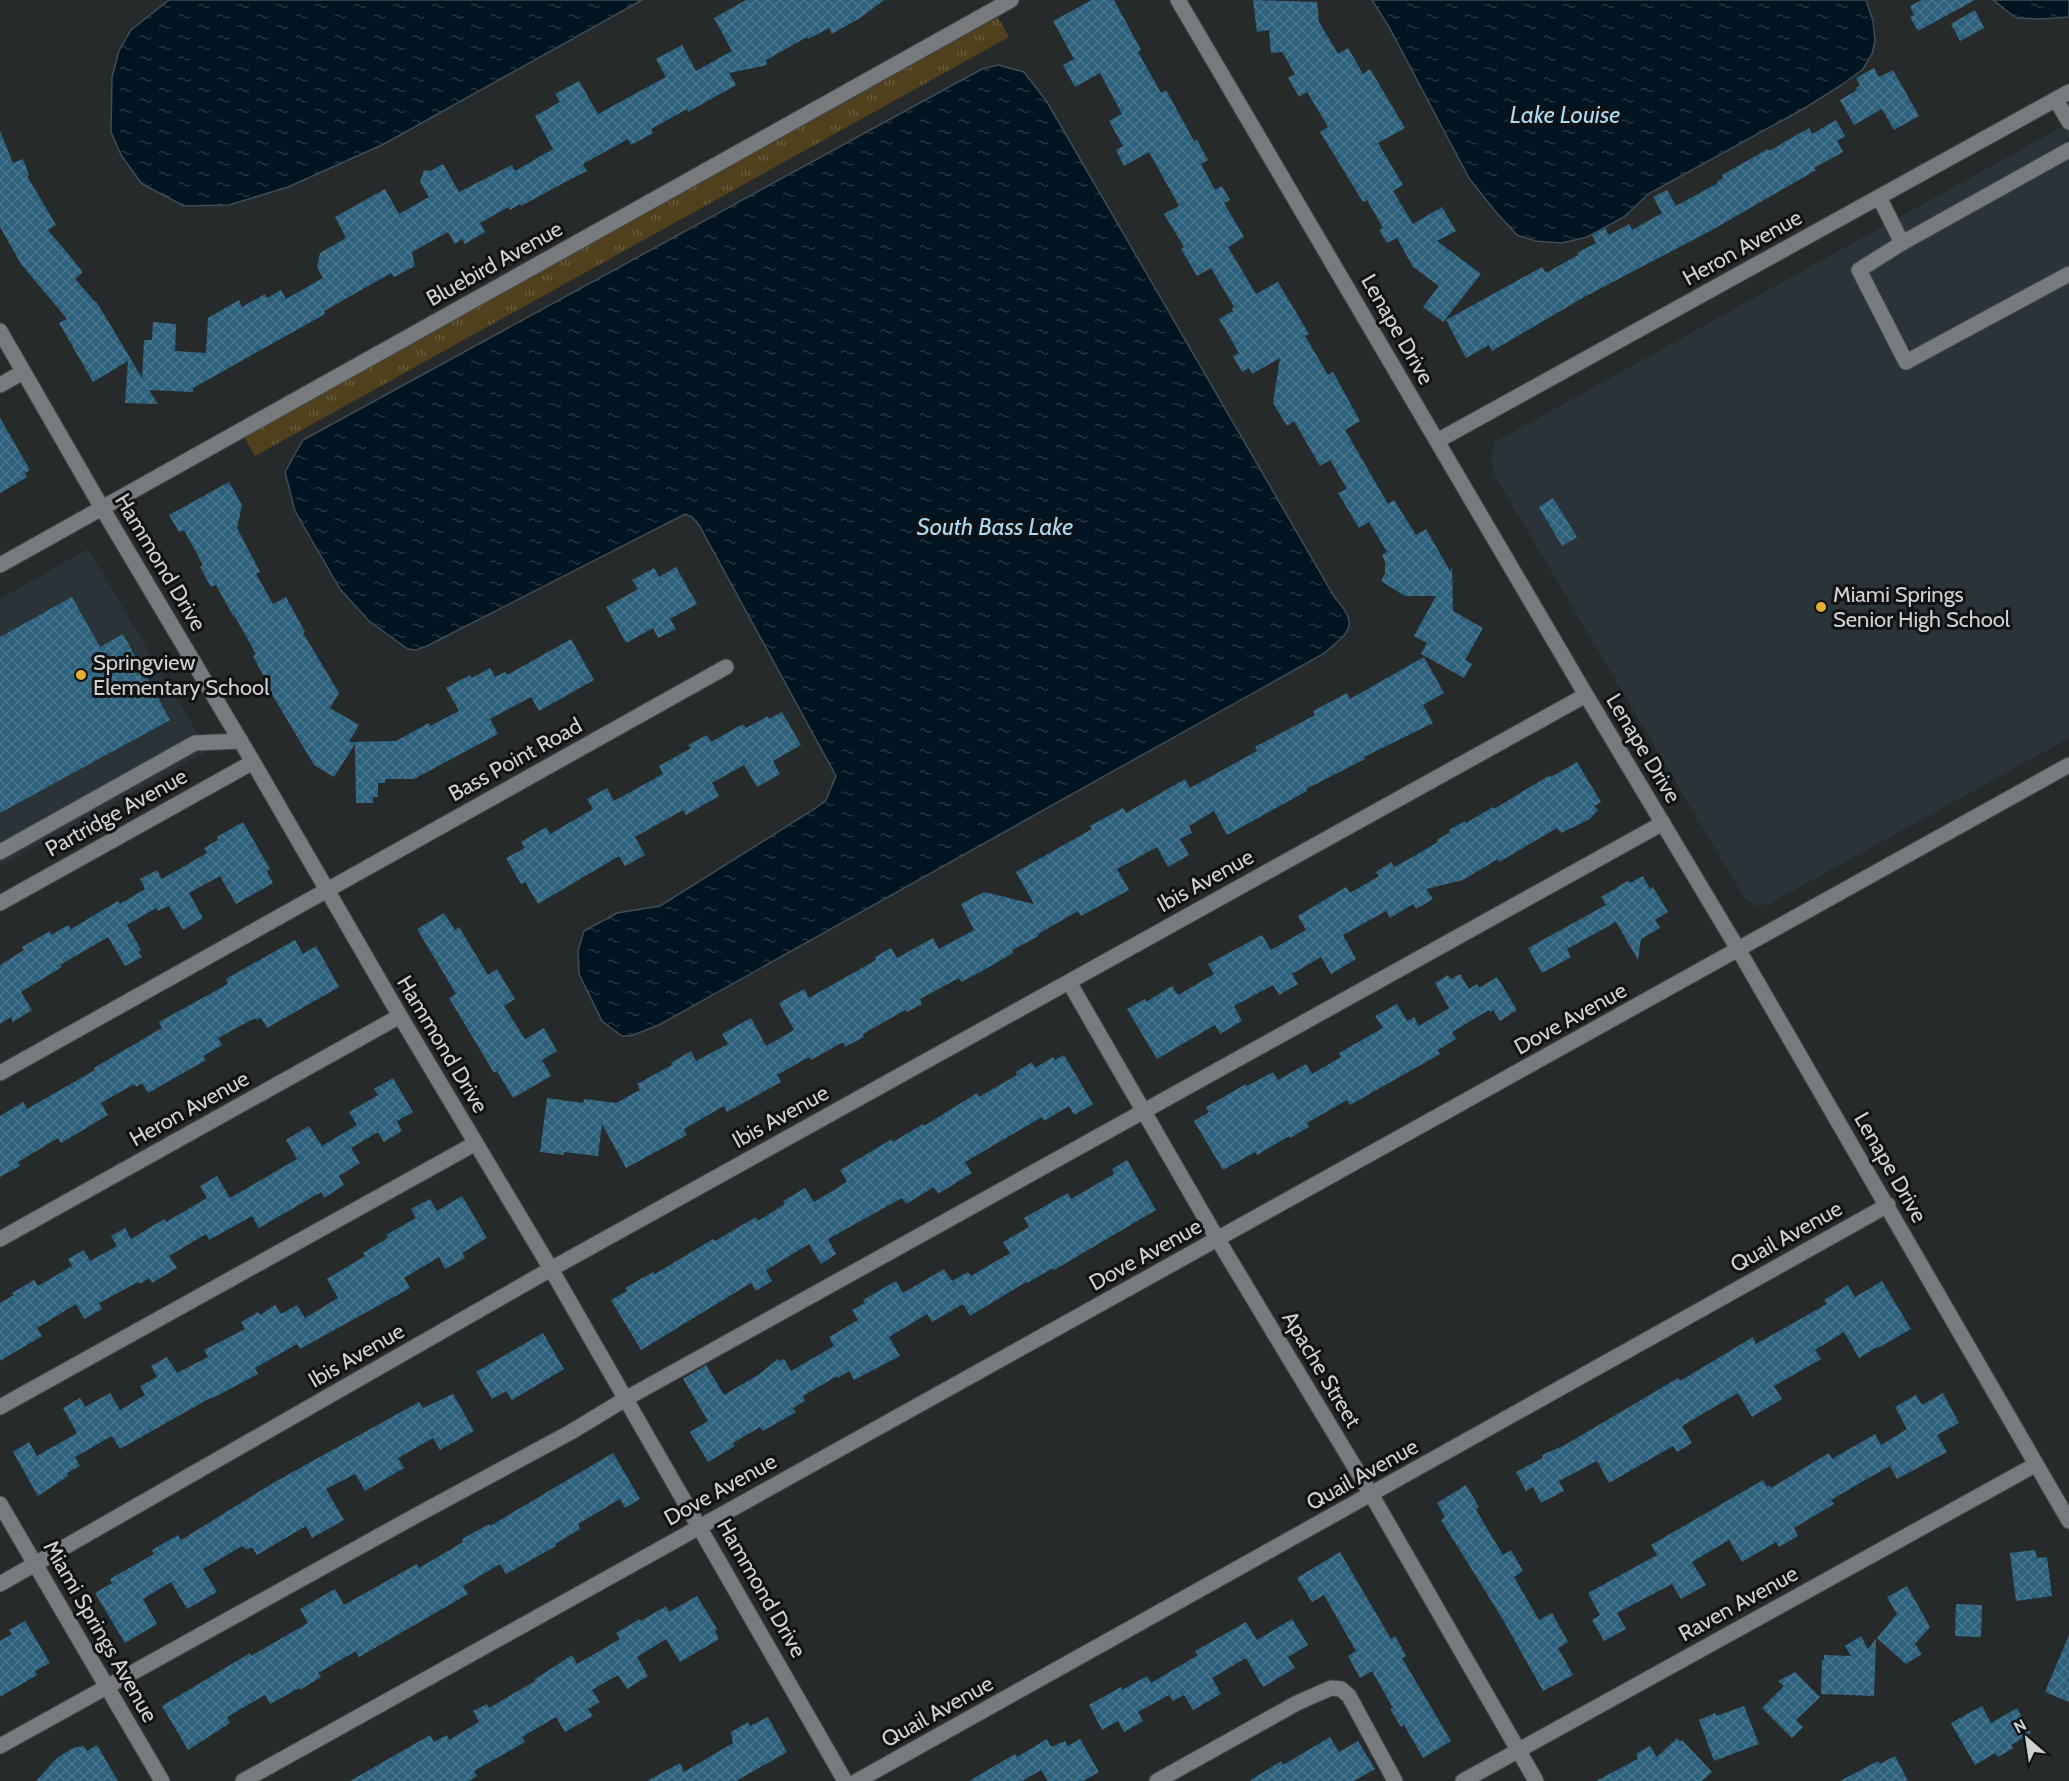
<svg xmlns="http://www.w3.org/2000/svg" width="2069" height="1781" font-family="Cabin,sans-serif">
  <defs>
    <pattern id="park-tufts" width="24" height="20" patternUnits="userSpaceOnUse" patternTransform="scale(1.5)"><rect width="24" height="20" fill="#51401d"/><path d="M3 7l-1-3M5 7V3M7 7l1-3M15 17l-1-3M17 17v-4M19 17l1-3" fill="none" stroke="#695b3d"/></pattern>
    <pattern id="water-ripples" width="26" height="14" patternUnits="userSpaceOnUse" patternTransform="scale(1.5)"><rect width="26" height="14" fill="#001421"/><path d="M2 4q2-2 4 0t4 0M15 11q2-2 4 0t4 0" fill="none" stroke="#243540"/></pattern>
    <pattern id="building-cross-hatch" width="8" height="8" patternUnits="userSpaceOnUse" patternTransform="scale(1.5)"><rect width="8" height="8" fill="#2c607b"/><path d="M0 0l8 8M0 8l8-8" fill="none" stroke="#4a768d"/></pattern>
  </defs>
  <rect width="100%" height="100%" fill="#272a2b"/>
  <path fill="#2a3338" d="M2069,123V738L1769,904L1757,906L1745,899L1495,476L1491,459L1495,442Z
    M88,549L208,751L0,866V599Z"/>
  <path fill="url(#park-tufts)" d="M998,17L1009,37L255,456L244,437Z"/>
  <path fill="url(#water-ripples)" stroke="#3e4d56" stroke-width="1.5" d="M169,0H642L384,144L288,187L229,205L184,206L142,184L121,155L111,132L112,77L119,51L131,30Z
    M1372,0H1866L1873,21L1875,41L1872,54L1863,69L1843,84L1805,108L1648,194L1624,217L1587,237L1562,243L1535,241L1517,235L1495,211L1469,178L1389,27Z
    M1993,0H2069V17L2041,19L2016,18Z
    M998,65L1024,72L1047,102L1335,598C1361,626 1348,633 1323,654L657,1026L630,1036H622L602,1021L579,974L578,951L584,931L617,913L660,906L816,808L826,800L836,776L699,525L692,517L685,514L427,646L416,650L408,649L369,621L340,589L295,511L285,472L303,440L982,69Z"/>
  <path fill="url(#building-cross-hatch)" d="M746,0H884L860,18L832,34L829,28L808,39L807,37L766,60L767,65L729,73L736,85L688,112L687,109L651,129L653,133L631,145L628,139L583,164L587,171L571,179L521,206L520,204L510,210L508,207L480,223L485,232L465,244L462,239L455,244L448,232L412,252L415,266L394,277L391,273L324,311L325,314L193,388V392L149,390L158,404L125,403L128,361L93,382L59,323L67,319L21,264L0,227V131L13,163L23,159L29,175L27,176L56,225L48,230L83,272L75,279L95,302L96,301L142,378L144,340H152L153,322L176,324L175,351L206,353L208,318L239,300L242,307L265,294L267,298L281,290L286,299L323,278L317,267L320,253L346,238L335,217L385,189L399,214L429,197L420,182L424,170L430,171L443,164L459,192L512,165L515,171L553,149L535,116L560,102L555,94L579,81L598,114L666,77L656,59L682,45L696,71L732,51L714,18Z
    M1092,0H1114L1141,50L1138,52L1161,93L1166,90L1194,141L1197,140L1208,160L1201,164L1215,190L1222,186L1230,200L1224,203L1244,237L1228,247L1256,294L1278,282L1309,334L1305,336L1328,375L1333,372L1360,421L1345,430L1388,504L1394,500L1416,535L1426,529L1450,571L1452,567L1453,611L1483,628L1465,660L1472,664L1464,678L1421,654L1427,643L1414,636L1436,596H1405L1381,581L1385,573V562L1382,555L1387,552L1369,522L1359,528L1338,493L1347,489L1330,460L1320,466L1294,421L1287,426L1273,403L1280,358L1252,374L1249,368L1242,372L1233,356L1239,353L1219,319L1233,311L1232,308L1234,307L1211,268L1197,276L1181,249L1184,247L1164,214L1179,206L1149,152L1124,166L1116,150L1123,146L1109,121L1122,114L1100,73L1075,87L1063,65L1074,59L1053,21Z
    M1253,0L1317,2L1319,22L1338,54L1348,48L1363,74L1370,69L1405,128L1378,143L1403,185L1393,191L1413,224L1442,207L1456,231L1437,241L1481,274L1443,322L1423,307L1439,286L1413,267L1397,238L1387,243L1379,230L1383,228L1367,200L1363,202L1320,132L1328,127L1307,92L1299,97L1288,78L1295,74L1282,52L1271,53L1269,30L1257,32Z
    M1922,0H1975L1918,31L1910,17L1914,15L1910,6Z
    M1975,10L1984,28L1960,41L1951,24Z
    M1874,68L1879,77L1893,70L1919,116L1894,130L1882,109L1854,125L1840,100L1857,90L1856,88L1860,85L1856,78Z
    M1836,120L1845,136L1837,141L1843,152L1814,168L1816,170L1712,230L1586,296L1492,351L1489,345L1466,358L1446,320L1542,267L1546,273L1578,255L1577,253L1596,243L1592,235L1605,228L1609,235L1629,224L1632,230L1662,213L1653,197L1667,190L1676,206L1718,183L1717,182L1723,178L1722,175L1768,149L1769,151L1809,128L1812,134Z
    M0,418L30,470L25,473L27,477L0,493Z
    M229,482L242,505L237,528L260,572L256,574L273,604L286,597L305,632L303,633L339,693L330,708L359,725L349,742L396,741L429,723L430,726L459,711L446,688L470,675L472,678L490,668L495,677L505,672L507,675L571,639L594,680L539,711L531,697L490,719L498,734L414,779H385V783H378V797H373V803H356L355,744L334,777L314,765L267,686H269L253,656L256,654L234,615L233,616L216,585L211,587L200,567L203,565L184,530L179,532L169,515Z
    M1553,498L1577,537L1562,546L1539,507Z
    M676,567L697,604L670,619L676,629L658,638L653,628L626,643L606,607L638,589L632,580L654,568L659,577Z
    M72,597L100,647L123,634L170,720L0,813V637Z
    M1424,657L1444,693L1423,705L1433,723L1364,757L1365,759L1306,789L1307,791L1227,835L1214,811L1189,826L1192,833L1180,839L1189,855L1168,867L1157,847L1117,869L1129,890L1081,916L1078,911L1038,934L1039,936L1012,950L1013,953L982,971L961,982L959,978L920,999L922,1004L907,1012L905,1010L863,1034L864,1037L845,1047L843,1042L811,1060L809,1057L777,1075L781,1082L727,1112L724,1106L684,1129L687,1135L626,1168L602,1124L598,1156L564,1152V1155L540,1152L547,1098L583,1103L584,1099L616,1103L640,1090L637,1084L672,1065L671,1063L691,1051L696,1061L728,1044L722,1034L751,1018L766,1046L794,1030L779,1003L804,989L809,998L876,960L875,957L891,948L897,958L933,938L939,949L974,930L961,904L984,892L1034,904L1016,872L1092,829L1090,826L1123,808L1126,813L1185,779L1190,788L1257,751L1255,747L1315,715L1313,711L1347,693L1350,699Z
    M782,712L801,745L773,761L780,774L757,787L744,765L712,783L719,796L686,815L683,810L635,837L645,855L625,866L619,856L538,904L525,882L521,884L506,858L525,848L521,842L546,827L550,834L593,809L587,799L607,788L614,801L663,774L659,766L691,748L688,745L707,735L711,742L743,724L746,728L768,716L769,719Z
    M1577,762L1601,802L1594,806L1598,810L1590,819L1561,833L1557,828L1499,862L1498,859L1463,880L1426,889L1433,899L1416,909L1413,904L1390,918L1386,911L1343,935L1356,959L1331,974L1321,957L1292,974L1298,984L1279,995L1273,985L1234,1006L1242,1021L1220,1034L1215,1025L1157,1059L1127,1009L1145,999L1146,1002L1172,986L1178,995L1214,974L1208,964L1262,935L1271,950L1306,930L1298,916L1346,887L1350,893L1379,876L1376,872L1391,862L1394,867L1409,859L1438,842L1437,840L1450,832L1449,830L1465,821L1466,823L1493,807L1494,809L1550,775L1551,777Z
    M243,822L270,869L267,871L273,883L236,904L220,876L189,893L203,918L183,930L169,906L158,911L156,908L127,925L141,950L138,952L142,957L125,966L108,937L60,965L62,967L21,992L32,1010L13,1022L11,1017L0,1024V965L24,950L22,947L50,931L51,935L68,925L71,929L118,901L120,904L145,889L140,879L157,870L162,879L207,853L204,848L218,840L217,837Z
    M1643,876L1650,889L1653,887L1668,912L1655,920L1660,928L1641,939L1638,960L1616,922L1567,949L1571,957L1542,973L1528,948L1606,905L1601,897L1628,881L1630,883Z
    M444,913L455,930L459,927L488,975L497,969L515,999L504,1006L525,1039L544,1028L557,1051L542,1060L551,1076L513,1098L497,1071L494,1073L449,998L456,994L417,929Z
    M295,940L303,954L316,946L339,987L267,1028L261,1018L256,1020L255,1018L218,1038L222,1045L203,1056L206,1060L148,1093L142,1083L136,1087L134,1084L101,1103L108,1115L61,1143L58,1138L18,1162L20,1166L0,1177V1116L23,1102L27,1109L95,1070L94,1068L162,1028L159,1022L228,984L226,979Z
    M1460,974L1469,989L1477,984L1479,988L1497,977L1517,1010L1500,1021L1493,1010L1490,1012L1489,1010L1452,1032L1456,1039L1438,1050L1440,1054L1350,1105L1347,1100L1307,1123L1309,1127L1290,1138L1289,1136L1257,1155L1255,1152L1223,1170L1194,1121L1209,1112L1206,1107L1246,1084L1247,1086L1273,1072L1278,1080L1306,1064L1312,1074L1341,1057L1339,1053L1383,1028L1375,1016L1397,1004L1407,1021L1414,1017L1419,1026L1449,1008L1435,983L1448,975L1451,979Z
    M1064,1055L1093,1104L1074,1115L1069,1106L1044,1121L1042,1117L965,1162L972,1173L938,1194L934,1187L906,1204L902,1198L828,1239L836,1254L821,1264L809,1244L766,1270L772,1281L756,1291L751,1283L641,1350L611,1300L627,1291L625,1288L653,1272L655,1274L713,1239L715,1241L756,1217L758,1221L785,1204L783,1201L805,1188L814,1202L847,1182L840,1170L892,1139L893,1142L923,1124L924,1126L977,1093L979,1097L1017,1075L1016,1072L1032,1062L1035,1068L1053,1057L1055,1060Z
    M393,1078L413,1112L397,1121L402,1131L384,1142L378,1132L351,1148L360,1163L339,1176L344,1185L324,1198L321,1192L259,1228L252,1216L209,1240L206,1234L169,1256L177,1268L152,1283L149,1278L140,1284L138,1282L99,1303L102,1309L84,1319L76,1304L37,1328L42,1336L0,1361V1303L14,1295L12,1293L34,1280L38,1286L72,1266L68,1259L84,1250L90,1261L117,1246L111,1236L125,1228L131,1239L164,1219L166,1222L207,1198L200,1186L217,1176L230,1198L297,1159L286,1140L309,1126L322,1146L357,1125L349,1112L378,1095L374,1089Z
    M1127,1160L1156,1210L1054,1270L1053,1268L1027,1283L1026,1282L970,1316L963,1304L932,1322L927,1314L889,1337L900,1356L854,1380L849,1371L838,1378L837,1376L803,1396L805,1401L793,1408L796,1412L763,1431L760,1427L733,1443L735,1446L708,1462L690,1432L708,1421L683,1379L706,1365L724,1395L758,1375L778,1359L779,1361L784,1359L791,1371L834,1346L829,1337L858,1320L852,1310L865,1303L863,1300L896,1281L903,1293L944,1269L952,1281L968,1272L971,1276L1010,1253L1003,1242L1029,1227L1024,1218L1068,1193L1071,1199L1114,1174L1112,1169Z
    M462,1196L487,1238L462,1253L465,1258L445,1269L439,1257L404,1278L410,1288L300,1349L297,1344L255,1368L258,1374L213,1398L212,1397L120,1449L112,1436L75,1457L80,1466L67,1473L68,1476L38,1496L13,1452L29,1442L37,1456L77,1433L63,1408L80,1398L85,1407L110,1393L120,1410L145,1395L140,1386L157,1377L151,1366L167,1357L177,1373L208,1357L204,1350L245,1329L241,1322L258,1312L260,1315L275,1305L281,1314L297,1305L305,1318L338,1298L327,1279L365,1256L363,1253L388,1238L386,1235L416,1218L411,1209L430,1199L437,1211Z
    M1882,1281L1911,1329L1878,1348L1877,1347L1859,1358L1844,1332L1815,1350L1821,1359L1774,1386L1782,1399L1752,1417L1738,1393L1682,1426L1692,1443L1677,1452L1673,1446L1609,1483L1597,1461L1559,1481L1564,1491L1541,1503L1533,1487L1526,1491L1516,1472L1543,1458L1542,1455L1565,1445L1678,1378L1680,1381L1753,1337L1756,1344L1827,1304L1824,1300L1848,1285L1855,1297Z
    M543,1333L564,1369L512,1400L506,1391L492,1399L476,1372Z
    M1943,1393L1959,1423L1937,1435L1947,1452L1897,1479L1890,1466L1860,1483L1831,1500L1834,1504L1794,1528L1798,1536L1779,1547L1776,1542L1742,1562L1729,1540L1692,1562L1706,1585L1681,1599L1672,1584L1617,1613L1626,1629L1604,1641L1592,1620L1600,1615L1588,1593L1657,1555L1651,1545L1763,1480L1767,1487L1770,1485L1771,1488L1829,1453L1832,1459L1875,1434L1881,1445L1907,1429L1895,1407L1916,1395L1922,1405Z
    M453,1394L474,1431L440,1450L433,1438L398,1458L404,1468L365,1491L355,1474L326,1489L344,1520L312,1538L306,1526L257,1555L252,1547L247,1550L242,1546L203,1569L217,1592L187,1609L171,1582L143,1599L157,1624L125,1643L95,1593L112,1583L110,1579L154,1554L152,1550L178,1535L181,1540L273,1483L419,1402L423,1408Z
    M613,1453L640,1499L625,1508L620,1499L578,1524L580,1529L555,1544L556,1546L506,1574L500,1564L463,1586L468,1594L359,1657L356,1651L318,1673L321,1677L300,1690L299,1688L270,1704L265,1695L227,1717L230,1723L188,1750L162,1706L250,1653L251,1656L308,1623L300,1609L335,1589L344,1605L417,1564L419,1568L463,1542L462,1539L489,1524L490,1526Z
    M1466,1485L1479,1507L1476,1510L1503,1555L1511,1550L1523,1571L1514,1577L1539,1620L1552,1613L1568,1642L1558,1648L1573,1675L1543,1691L1502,1618L1441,1520L1445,1517L1437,1503Z
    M2035,1550L2037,1558L2047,1557L2052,1596L2016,1601L2010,1553Z
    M1340,1552L1391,1639L1395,1636L1406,1656L1402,1658L1451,1741L1423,1758L1404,1725L1401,1727L1390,1709L1393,1708L1372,1671L1360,1678L1348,1656L1356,1651L1324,1595L1312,1602L1297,1578Z
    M1907,1586L1930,1627L1915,1644L1922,1654L1906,1664L1877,1638L1897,1614L1887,1597Z
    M697,1596L717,1629L715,1631L719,1639L680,1662L666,1639L637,1657L648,1676L627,1689L618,1675L592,1690L600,1702L588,1709L593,1716L565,1732L556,1717L522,1737L525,1742L474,1771L477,1776L469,1781H350L430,1735L434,1742L447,1735L449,1740L479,1722L473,1711L487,1704L489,1708L535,1681L534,1680L572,1655L577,1664L620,1639L616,1633L640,1619L641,1621L666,1606L669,1612Z
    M1956,1604L1982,1605L1981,1637L1955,1636Z
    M1292,1619L1308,1645L1288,1657L1295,1668L1263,1687L1246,1658L1212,1678L1221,1694L1193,1710L1184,1695L1173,1701L1169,1695L1138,1712L1143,1721L1124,1732L1118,1721L1102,1730L1089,1705L1121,1687L1122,1690L1147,1676L1151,1683L1198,1655L1195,1651L1246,1622L1257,1640Z
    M25,1621L50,1663L35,1671L37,1675L0,1697V1641L12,1634L9,1630Z
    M2069,1635V1702L2045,1692Z
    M1861,1636L1868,1649L1876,1639L1874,1696L1821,1694L1822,1660H1824V1655L1851,1656L1845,1646Z
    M1795,1672L1820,1697L1796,1720L1803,1727L1792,1738L1762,1708L1784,1686L1778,1681Z
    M1744,1706L1759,1744L1714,1761L1699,1720L1715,1713L1716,1716Z
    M1982,1706L1991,1723L2017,1708L2031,1733L2011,1745L2013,1748L1998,1757L1995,1753L1975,1765L1951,1723Z
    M768,1717L787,1752L736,1781H647L680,1763L684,1772L733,1743L731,1732L748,1722L750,1726Z
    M1330,1737L1339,1752L1358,1741L1375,1769L1354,1781H1249L1281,1761L1283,1765Z
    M1677,1738L1680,1742L1682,1740L1712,1772L1702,1781H1596L1638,1759L1636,1754L1650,1746L1657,1757Z
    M1047,1739L1051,1747L1065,1741L1068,1746L1080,1739L1099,1772L1083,1781H1048L1041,1770L1022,1781H969L1015,1754L1017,1757Z
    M97,1745L118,1781H36L57,1758L73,1748L84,1746L87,1751Z
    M1895,1756L1908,1781H1840L1878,1761L1880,1764Z"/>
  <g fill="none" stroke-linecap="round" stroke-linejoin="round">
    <defs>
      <path id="minor" d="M1178,0L1586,695L1738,949L2069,1521
        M2056,100L2069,122
        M1879,197L1902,243L2069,150
        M1902,243L1859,270L1906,362L2069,274
        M0,331L102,508L253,762L400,1016L551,1269L845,1781
        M0,385L23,372
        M1437,441L2069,92
        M0,565L1011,0
        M0,852L195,743L241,741
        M0,903L253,762
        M1069,982L1218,1240L1371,1494L1536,1781
        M0,1073L726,667
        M0,1239L400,1016
        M0,1407L476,1143
        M0,1504L162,1781
        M0,1584L551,1269L1586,695
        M0,1746L417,1515L571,1432L627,1398L1663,823
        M243,1781L2069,765
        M857,1781L1888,1205
        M1157,1781L1297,1703L1331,1688L1341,1689L1349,1696L1395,1781
        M1463,1781L2035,1465"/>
    </defs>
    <use href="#minor" stroke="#464749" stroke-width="17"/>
    <use href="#minor" stroke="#777b7d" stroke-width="15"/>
  </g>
  <g fill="#e2ae34" stroke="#111213" stroke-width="2">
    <circle cx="1821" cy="607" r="6"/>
    <circle cx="81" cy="675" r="6"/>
  </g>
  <g text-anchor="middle" stroke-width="6" stroke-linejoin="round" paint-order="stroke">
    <g font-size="22" fill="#d0d1d3" stroke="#111213">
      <text transform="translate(1742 247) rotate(-29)" y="8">Heron Avenue</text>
      <text transform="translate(494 263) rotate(-29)" y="8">Bluebird Avenue</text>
      <text transform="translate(1398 329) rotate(60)" y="8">Lenape Drive</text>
      <text transform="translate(161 562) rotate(59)" y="8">Hammond Drive</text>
      <text transform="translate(1644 748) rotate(59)" y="8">Lenape Drive</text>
      <text transform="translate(515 759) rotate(-29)" y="8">Bass Point Road</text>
      <text transform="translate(116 812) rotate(-29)" y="8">Partridge Avenue</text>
      <text transform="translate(1205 880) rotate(-29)" y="8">Ibis Avenue</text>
      <text transform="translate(1570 1018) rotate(-29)" y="8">Dove Avenue</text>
      <text transform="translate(443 1044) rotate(59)" y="8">Hammond Drive</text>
      <text transform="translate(189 1108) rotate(-29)" y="8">Heron Avenue</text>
      <text transform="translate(780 1116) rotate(-29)" y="8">Ibis Avenue</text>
      <text transform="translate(1891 1167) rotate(60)" y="8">Lenape Drive</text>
      <text transform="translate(1786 1236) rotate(-29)" y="8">Quail Avenue</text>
      <text transform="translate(1145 1254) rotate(-29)" y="8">Dove Avenue</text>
      <text transform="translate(356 1355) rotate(-30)" y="8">Ibis Avenue</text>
      <text transform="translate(1322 1369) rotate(59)" y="8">Apache Street</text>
      <text transform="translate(1362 1474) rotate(-29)" y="8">Quail Avenue</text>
      <text transform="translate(720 1489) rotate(-29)" y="8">Dove Avenue</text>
      <text transform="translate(762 1588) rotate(60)" y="8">Hammond Drive</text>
      <text transform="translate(1738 1603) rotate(-29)" y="8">Raven Avenue</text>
      <text transform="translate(101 1631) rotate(60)" y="8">Miami Springs Avenue</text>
      <text transform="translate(937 1711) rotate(-29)" y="8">Quail Avenue</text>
    </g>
    <g font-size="22" fill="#d0d1d3" stroke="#111213" text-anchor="start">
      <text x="1833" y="602">Miami Springs<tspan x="1833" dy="25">Senior High School</tspan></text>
      <text x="93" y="670">Springview<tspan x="93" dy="25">Elementary School</tspan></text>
    </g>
    <g font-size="24" font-style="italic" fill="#acdaf5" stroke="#111213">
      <text x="1565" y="123">Lake Louise</text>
      <text x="995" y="535">South Bass Lake</text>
    </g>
  </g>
  <g transform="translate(2027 1739) rotate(331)" stroke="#111213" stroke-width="4.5" paint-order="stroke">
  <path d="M0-4.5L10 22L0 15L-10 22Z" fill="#d0d1d3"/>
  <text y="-9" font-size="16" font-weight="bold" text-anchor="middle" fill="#d0d1d3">N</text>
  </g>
</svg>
